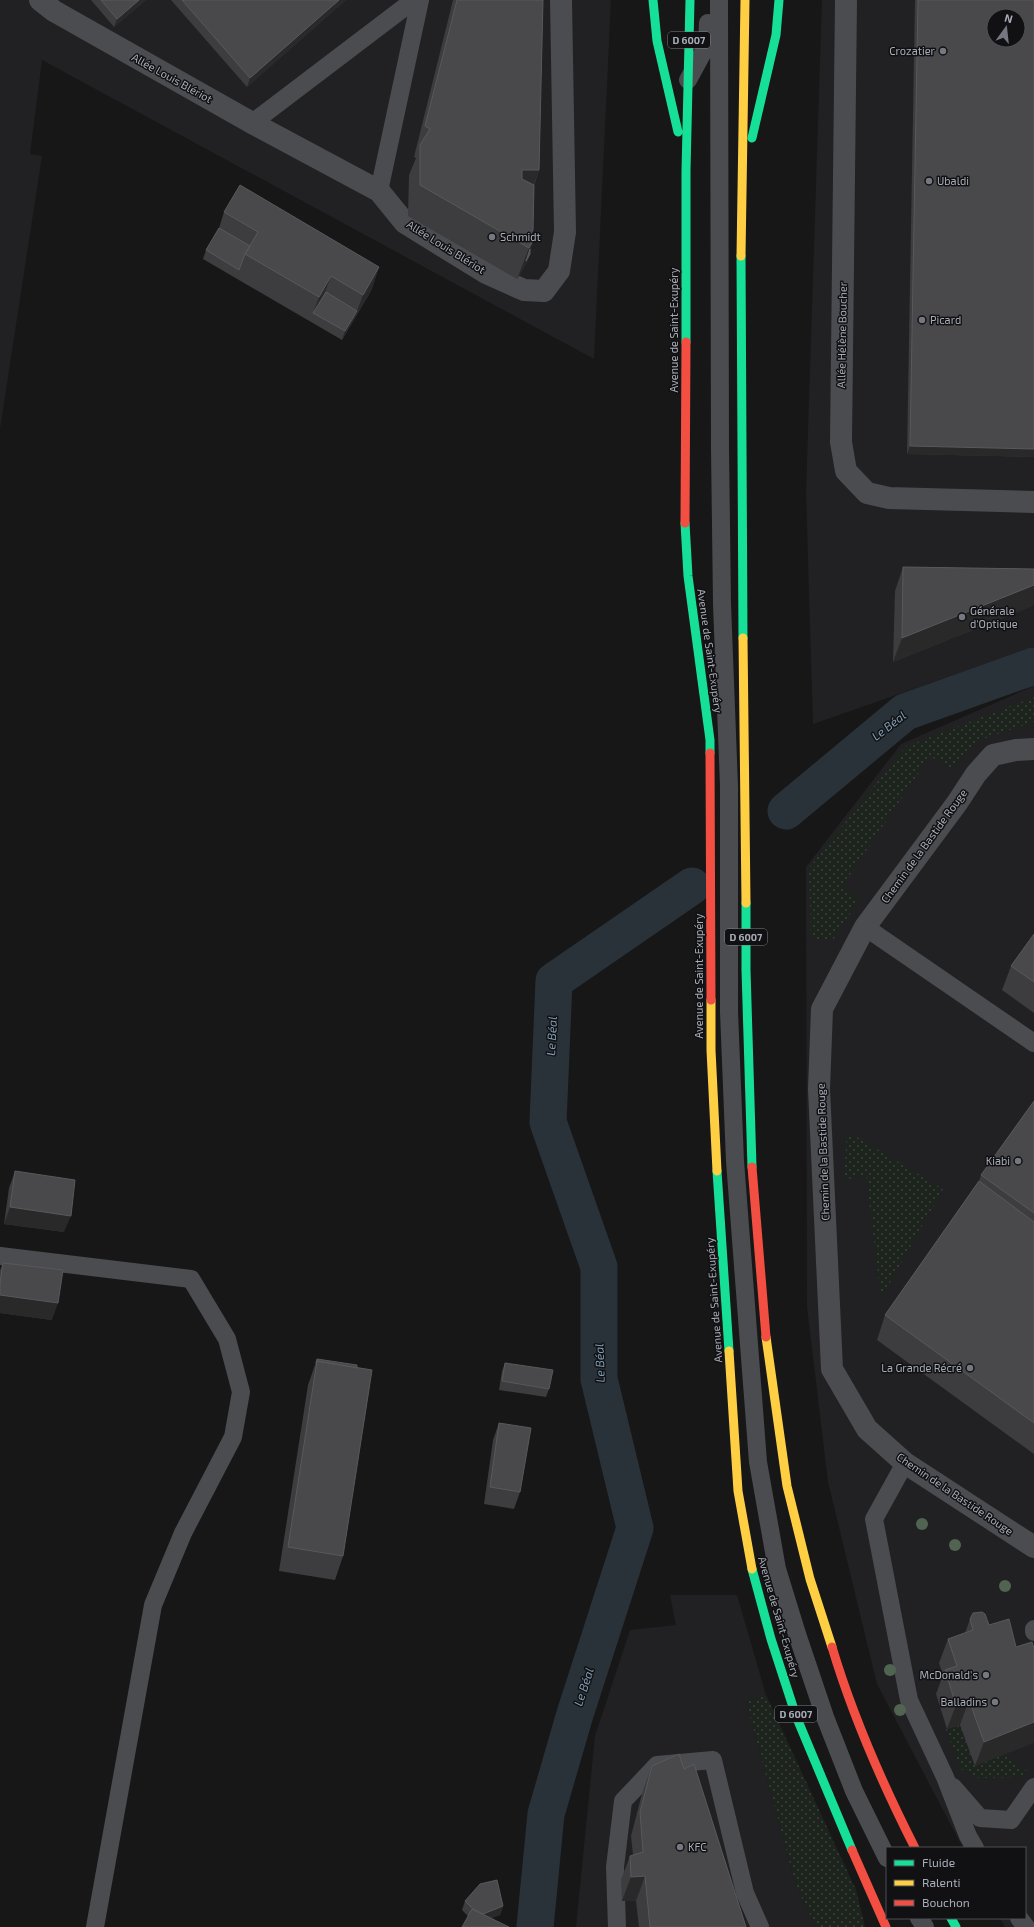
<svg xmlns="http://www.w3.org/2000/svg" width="1034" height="1927" font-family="'Exo 2',sans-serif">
  <defs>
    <pattern id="grass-dots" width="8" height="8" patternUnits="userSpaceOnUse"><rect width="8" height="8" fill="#1d241e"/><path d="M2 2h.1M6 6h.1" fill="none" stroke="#3b413d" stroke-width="1.8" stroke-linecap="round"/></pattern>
  </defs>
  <rect width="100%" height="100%" fill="#171717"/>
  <path fill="#212123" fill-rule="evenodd" d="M0,0H611L594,359L42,60L30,154L42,156L0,429Z
    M822,0H1034V647L813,724L806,493ZM994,16H1018V40H994Z
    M1034,686V1927H1005L1000,1918H1025V1848H963L877,1684L828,1482L807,1307L806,867L901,744Z
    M670,1595H737L766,1695L746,1702L796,1886L816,1927H576L595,1736L630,1630L676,1625Z"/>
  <path fill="url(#grass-dots)" d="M1034,697V722L980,740L952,769L930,756L843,885L859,900L833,940L811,939L809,868L905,747Z
    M847,1131L943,1189L881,1298L866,1175L844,1180Z
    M766,1695L856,1890L865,1927H816L796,1886L746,1702Z
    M960,1725L975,1766L1005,1754L1028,1772L1024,1777L979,1778L961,1769L945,1728L947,1729Z"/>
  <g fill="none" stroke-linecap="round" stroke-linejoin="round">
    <path stroke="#2a3239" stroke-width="37" d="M786,811L905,712L1034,666
      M535,1927L546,1814L575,1714L635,1528L599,1379V1267L548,1122L554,981L692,886"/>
    <path stroke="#4b4c50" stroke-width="18" d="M719,0L720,448L722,604L729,786V1012L735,1161L758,1462L777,1569L797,1634L825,1717L854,1791L887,1858
      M688,80L707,45L708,23
      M252,123L414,0
      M379,191L420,0
      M865,927L1034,1043
      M0,1256L191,1279L227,1339L241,1392L233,1437L183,1533L153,1605L95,1927
      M905,1463L874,1519L909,1700L945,1777L968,1836L975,1848
      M1034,1629V1632
      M953,1787L980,1818L1011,1820L1034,1787
      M919,1918L925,1927
      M1019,1918L1026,1927
      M617,1927L615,1867L623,1801L657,1765L713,1760L745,1893L760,1927"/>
    <path stroke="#4b4c50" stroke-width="22" d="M40,0L54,11L252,123L379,191L405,223L486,273L524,290L544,291L559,271L565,232L561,0
      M846,0L841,442L846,471L867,493L889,498L1034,502
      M1034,749L1016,750L993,755L976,774L957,803L865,927L822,1009L819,1089L832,1369L867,1429L905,1463L1034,1547"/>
    <path stroke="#16e098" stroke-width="9" d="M653,0L657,41L678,132
      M752,138L776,35L779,0
      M741,256L743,638
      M686,342V171L690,0
      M685,523L688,576L710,740V753
      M746,903V970L752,1167
      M717,1171L729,1351
      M752,1569L771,1639L796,1716L852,1850
      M951,1918L956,1927"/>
    <path stroke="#ffcf43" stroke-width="9" d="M741,256L745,0
      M743,638L746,903
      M711,1000V1050L717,1171
      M766,1337L787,1486L810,1579L832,1647
      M729,1351L738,1491L752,1569"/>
    <path stroke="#f24e42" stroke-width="9" d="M685,523L686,342
      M710,753L711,1000
      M752,1167L766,1337
      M832,1647C853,1717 882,1783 915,1848
      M852,1850L886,1927"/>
  </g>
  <g fill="#506451">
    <circle cx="922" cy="1524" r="6"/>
    <circle cx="955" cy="1545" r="6"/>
    <circle cx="1005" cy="1586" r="6"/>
    <circle cx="890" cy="1670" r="6"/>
    <circle cx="900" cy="1710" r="6"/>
  </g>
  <path fill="#3d3d3f" d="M91,0H146L114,27Z
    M171,0H346L247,87Z
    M453,0H543L539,170L534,186L530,254L527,262L517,279L408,216L409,175L416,158L414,157Z
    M915,0H1034V457L907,454Z
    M224,212L379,267L371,291L342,340L203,259L206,250L219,228Z
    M903,567L1034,569V602L1032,606L893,662L895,591Z
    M1034,934V1013L1002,990L1011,966Z
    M1034,1101V1454L877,1340L885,1315L979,1181L981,1175Z
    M15,1171L64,1232L4,1224L9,1188Z
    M3,1263L52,1320L0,1313V1270Z
    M317,1359L343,1556L335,1580L279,1571L308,1385Z
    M505,1363L549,1389L546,1397L499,1390L502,1371Z
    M499,1423L520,1492L514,1509L484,1504L493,1440Z
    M970,1619L989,1625L1016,1647L1032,1642L975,1766L960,1725L947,1729L936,1694L943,1675L939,1663L948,1639L965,1633Z
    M652,1766L684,1769L746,1927H639L636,1901H622L621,1880L630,1856L633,1855L631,1836L643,1790Z
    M465,1901L503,1906L500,1915L491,1918L468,1916L462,1910Z"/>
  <path fill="#29292a" d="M139,0H146L114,27L117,19Z
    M339,0H346L247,87L250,78Z
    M522,170H539L528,201H511Z
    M534,239L526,261L530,254L527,262L517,279L529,248Z
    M379,267L371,291L354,319L363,295Z
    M331,276L322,300L313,313L310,321L319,297Z
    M357,311L354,319L342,340L345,331Z
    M910,446L1034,449V457L907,454Z
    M1034,585V602L1032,606L893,662L902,638Z
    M10,1207L71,1216L64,1232L4,1224Z
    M0,1295L58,1303L52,1320L0,1313Z
    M969,1700L960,1725L947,1729L956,1705Z
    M1034,1722V1743L975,1766L984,1742Z
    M645,1876L636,1901H622L631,1877Z
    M503,1906L500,1915L476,1924L480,1916Z"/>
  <path fill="#49494c" stroke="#58595d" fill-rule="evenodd" d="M101,0H139L117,19Z
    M182,0H339L250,78Z
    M457,0H543L539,170H522V179L534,185L533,230L529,237L534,239L529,248L420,185V145L430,129L425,126Z
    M918,0H1034V449L910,446ZM994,16H1018V40H994Z
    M240,185L379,267L363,295L331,276L319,297L245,254L258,232L224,212Z
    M219,228L250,246L245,254L239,270L206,250Z
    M530,249V254L526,261Z
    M326,292L357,311L345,331L313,313Z
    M903,567L1034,569V585L902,638Z
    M1034,934V982L1011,966Z
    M1034,1101V1213L981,1175Z
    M15,1171L75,1180L71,1216L10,1207Z
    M979,1181L1034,1222V1423L885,1315Z
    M3,1263L63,1270L58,1303L0,1295V1283Z
    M317,1359L357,1365V1368L317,1361L316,1363Z
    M317,1361L372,1370L343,1556L288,1547Z
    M505,1363L553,1370L549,1389L502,1381Z
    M499,1423L531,1428L520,1492L490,1487Z
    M982,1612L985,1614L989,1625L1009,1619L1016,1647L1032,1642L1034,1648V1722L984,1742L969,1700L956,1705L945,1670L957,1666L948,1639L973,1630L970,1619L973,1613Z
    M679,1754L684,1769L694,1764L746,1927H650L645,1876L631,1877L630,1856L643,1852L640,1812L652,1766Z
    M497,1880L503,1906L483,1914L473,1909L465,1901L480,1884Z
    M472,1909L509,1927H462Z"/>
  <g fill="#757880" stroke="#111113" stroke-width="1.5">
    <circle cx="943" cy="51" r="4"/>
    <circle cx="929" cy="181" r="4"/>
    <circle cx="492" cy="237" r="4"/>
    <circle cx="922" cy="320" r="4"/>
    <circle cx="962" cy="617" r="4"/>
    <circle cx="1018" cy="1161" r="4"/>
    <circle cx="970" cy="1368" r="4"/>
    <circle cx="986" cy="1675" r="4"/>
    <circle cx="995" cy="1702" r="4"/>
    <circle cx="680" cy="1847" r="4"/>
  </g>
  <g text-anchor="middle" stroke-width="3" stroke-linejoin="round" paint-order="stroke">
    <g fill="#111113" stroke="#7b7e86" stroke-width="1">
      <rect x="668" y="32" width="42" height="16" rx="3"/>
      <rect x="725" y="929" width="42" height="16" rx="3"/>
      <rect x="775" y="1706" width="42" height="16" rx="3"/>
    </g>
    <g font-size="10" font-weight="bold" fill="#a8adb8">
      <text x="689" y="44">D 6007</text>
      <text x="746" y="941">D 6007</text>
      <text x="796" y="1718">D 6007</text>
    </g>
    <g font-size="11" fill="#a8adb8" stroke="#111113" text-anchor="end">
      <text x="935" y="55">Crozatier</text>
      <text x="937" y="185" text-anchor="start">Ubaldi</text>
      <text x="500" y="241" text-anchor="start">Schmidt</text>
      <text x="930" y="324" text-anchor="start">Picard</text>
      <text x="970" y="615" text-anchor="start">Générale<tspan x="970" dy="13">d'Optique</tspan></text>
      <text x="1010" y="1165">Kiabi</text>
      <text x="962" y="1372">La Grande Récré</text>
      <text x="978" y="1679">McDonald's</text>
      <text x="987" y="1706">Balladins</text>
      <text x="688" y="1851" text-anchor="start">KFC</text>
    </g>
    <g font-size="11" fill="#a8adb8" stroke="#111113">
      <text transform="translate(172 78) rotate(29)" y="4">Allée Louis Blériot</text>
      <text transform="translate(446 247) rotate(32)" y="4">Allée Louis Blériot</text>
      <text transform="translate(674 330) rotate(-90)" y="4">Avenue de Saint-Exupéry</text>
      <text transform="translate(842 335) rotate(-89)" y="4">Allée Hélène Boucher</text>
      <text transform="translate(710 651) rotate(82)" y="4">Avenue de Saint-Exupéry</text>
      <text transform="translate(924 846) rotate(-54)" y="4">Chemin de la Bastide Rouge</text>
      <text transform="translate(699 976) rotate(-90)" y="4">Avenue de Saint-Exupéry</text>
      <text transform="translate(823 1152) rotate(-92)" y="4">Chemin de la Bastide Rouge</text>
      <text transform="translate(714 1300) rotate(-94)" y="4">Avenue de Saint-Exupéry</text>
      <text transform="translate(955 1494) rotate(34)" y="4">Chemin de la Bastide Rouge</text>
      <text transform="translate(779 1617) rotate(74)" y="4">Avenue de Saint-Exupéry</text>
    </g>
    <g font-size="12" font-style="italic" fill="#7f9bb3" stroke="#111113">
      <text transform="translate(889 726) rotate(-38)" y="4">Le Béal</text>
      <text transform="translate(552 1036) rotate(-87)" y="4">Le Béal</text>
      <text transform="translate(600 1363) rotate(-92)" y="4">Le Béal</text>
      <text transform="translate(584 1687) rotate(-72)" y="4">Le Béal</text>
    </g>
  </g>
  <rect x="886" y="1847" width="140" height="72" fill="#111113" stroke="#4d4f55"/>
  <rect x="894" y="1860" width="20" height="6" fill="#16e098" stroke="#4d4f55"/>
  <text x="922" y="1867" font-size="12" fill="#a8adb8">Fluide</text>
  <rect x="894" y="1880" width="20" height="6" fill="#ffcf43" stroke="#4d4f55"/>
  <text x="922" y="1887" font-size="12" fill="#a8adb8">Ralenti</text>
  <rect x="894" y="1900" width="20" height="6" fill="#f24e42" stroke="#4d4f55"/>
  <text x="922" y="1907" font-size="12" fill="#a8adb8">Bouchon</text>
  <g transform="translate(1006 28) rotate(15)"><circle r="19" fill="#111113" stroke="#4d4f55"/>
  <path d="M0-3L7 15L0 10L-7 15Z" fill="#757880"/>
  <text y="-6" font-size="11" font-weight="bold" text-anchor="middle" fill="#a8adb8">N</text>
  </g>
</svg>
